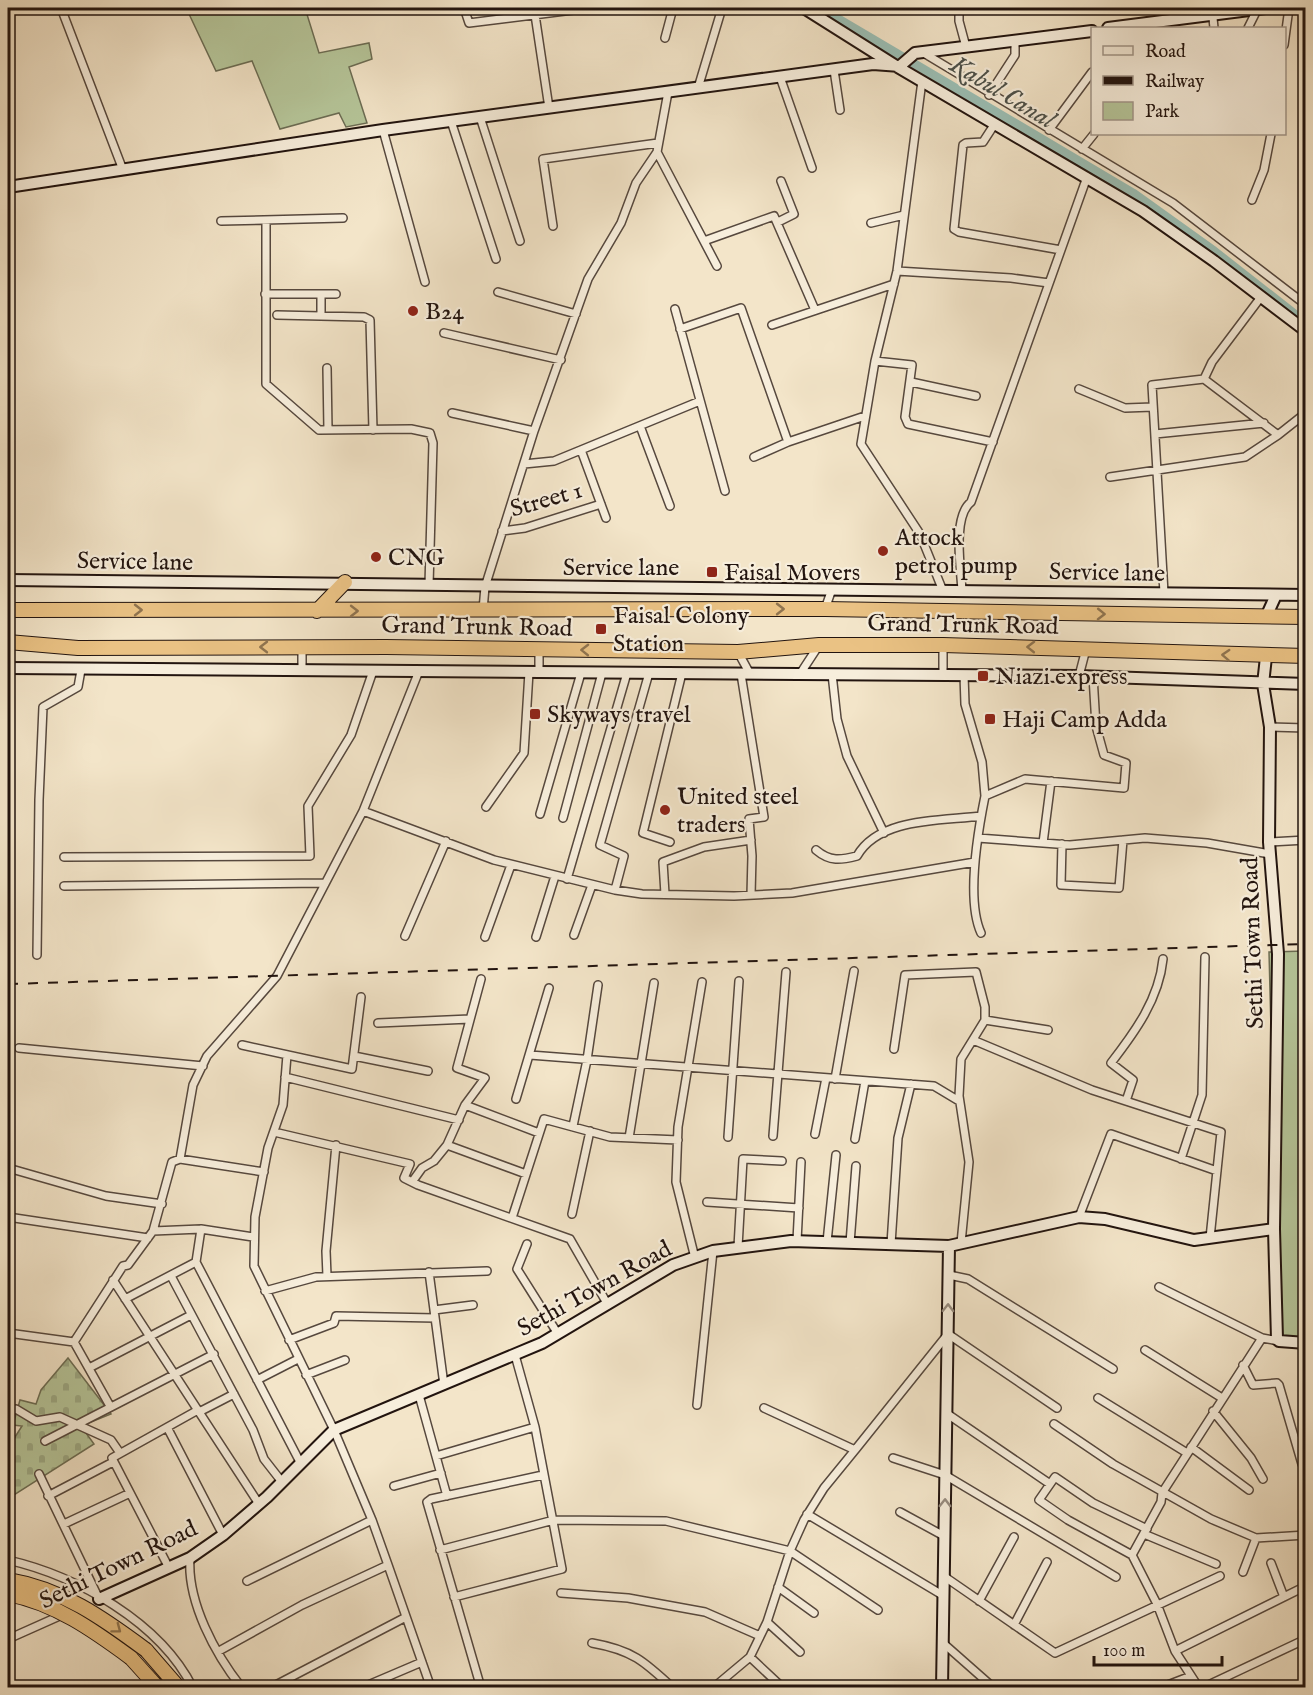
<svg xmlns="http://www.w3.org/2000/svg" width="1313" height="1695" font-family="'IM FELL English',serif">
  <defs>
    <pattern id="cemetery-stones" width="16" height="16" patternUnits="userSpaceOnUse" patternTransform="scale(1.5)"><rect width="16" height="16" fill="#b6c69a"/><path d="M2 7V4a2 2 0 0 1 4 0v3zM10 15v-3a2 2 0 0 1 4 0v3z" fill="#9ca984"/></pattern>
  </defs>
  <rect width="100%" height="100%" fill="#f3e5c9"/>
  <filter id="stains"><feTurbulence type="fractalNoise" baseFrequency=".00333" numOctaves="4"/><feColorMatrix values="0 0 0 0 .2 0 0 0 0 .09 0 0 0 0 .02 0 0 0 .5 -.17"/></filter>
  <radialGradient id="worn" r=".72"><stop offset=".6" stop-color="#630" stop-opacity="0"/><stop offset="1" stop-color="#630" stop-opacity=".3"/></radialGradient>
  <path fill="#b6c69a" stroke="#6c6d54" stroke-width="1.5" d="M206,8H305L319,53L369,43L372,59L349,67L367,123L346,127L339,113L280,129L252,61L216,71L189,14Z
    M1305,951V1342L1279,1341L1269,952Z"/>
  <path fill="url(#cemetery-stones)" stroke="#6c6d54" stroke-width="1.5" d="M68,1358L111,1414L81,1426L94,1444L14,1495L8,1492V1448L22,1426L13,1425L20,1400L36,1404L41,1390Z"/>
  <g fill="none" stroke-linecap="round" stroke-linejoin="round">
    <path stroke="#9bbfb5" stroke-width="9" d="M820,8L1133,193L1214,251L1306,323"/>
    <defs>
      <path id="street" d="M61,8L123,170
        M464,8L469,23L589,8
        M534,8L549,108
        M959,8V21L966,47
        M1212,8L1214,28
        M1248,28L1258,8
        M665,38L673,8
        M1284,45L1289,8
        M922,52L1173,203L1306,305
        M834,70L840,110
        M780,77L812,168
        M922,81L897,271L875,361L861,444L920,534L943,591
        M698,88L722,8
        M989,95L1015,55V41
        M480,117L520,241
        M451,121L496,259
        M994,125L983,142L966,143L963,145L954,229L959,232L1061,250
        M383,130L425,282
        M1049,130L1092,72
        M1082,149L1094,134
        M657,152L717,266
        M1252,200L1264,170L1271,134
        M266,220V384L319,430L411,429L430,433L433,443L429,585
        M221,221L343,218
        M778,222L794,214L781,181
        M871,223L904,215
        M553,226L543,159L658,143
        M704,241L774,216L815,310
        M897,271L1011,278L1049,283
        M498,292L576,314
        M265,294H336
        M321,294V316
        M675,309L725,491
        M277,315L364,317L370,320L373,430
        M772,325L894,284
        M680,329L741,308L788,442
        M444,333L561,360
        M875,361L912,365L905,417L908,424L993,442
        M327,368L328,430
        M911,382L976,396
        M1079,389L1125,408L1153,407
        M452,413L534,431
        M640,426L670,506
        M1155,434L1264,423
        M1278,435L1302,416
        M581,450L606,518
        M754,457L788,442L865,416
        M524,464L554,461L700,401
        M1110,477L1245,457L1278,435L1204,379
        M502,531L525,528L601,504
        M962,591C961,569 952,517 971,502L1087,177
        M1164,593L1152,385L1204,379L1212,362L1261,297
        M825,609L832,589
        M483,610L485,587L534,431L588,279L621,223L636,183L657,152L668,92
        M738,652L750,674
        M302,670V647
        M539,672V649
        M741,674L764,817L749,819L752,856L751,895
        M800,674L819,645
        M832,674L837,719L847,756L884,833
        M943,675V645
        M964,675L965,704L982,762L985,796
        M1079,676L1086,649
        M1270,727L1306,728
        M486,807L524,753L529,672
        M363,811L494,860L615,890L642,894L734,896L792,893L975,862
        M540,814L581,673
        M563,818L602,673
        M978,838L1070,845L1145,838L1207,843L1270,854
        M670,842L643,833L682,673
        M1269,842L1306,840
        M1043,843L1051,781
        M1062,844L1061,885L1119,888L1123,840
        M816,850C830,862 841,860 857,856C879,817 942,821 981,816
        M64,857L310,856L308,806L351,735L373,671
        M567,879L627,673
        M64,886L325,883
        M615,890L624,856L600,845L649,673
        M665,894L663,862L704,847L751,840
        M981,933C966,900 978,831 985,796L1025,779L1124,788L1126,763L1104,755L1096,726L1093,676
        M574,935L592,885
        M405,936L446,841
        M485,937L511,865
        M536,937L555,876
        M37,955L39,800L43,707L78,687L81,670
        M985,1020L1048,1030
        M378,1023L470,1019
        M973,1040L1092,1090L1221,1132L1210,1238
        M242,1045L352,1069L361,997
        M19,1048L203,1066
        M894,1049L905,975L976,972L985,1007V1020L961,1059L959,1096L969,1162L961,1243
        M530,1055L934,1086L959,1101
        M354,1056L428,1071
        M285,1077L459,1120
        M835,1079L854,971
        M516,1099L549,988
        M1126,1101L1133,1080L1111,1063C1135,1032 1159,999 1163,959
        M465,1105L539,1133
        M573,1126L587,1060L598,985
        M274,1132L410,1164L404,1178L418,1185L570,1239L608,1305
        M815,1134L826,1078
        M773,1136L786,972
        M728,1137L739,981
        M629,1138L654,983
        M855,1139L865,1081
        M447,1145L526,1174
        M180,1159L193,1085L207,1056L277,976L363,811L419,671
        M1181,1159L1202,1095L1205,957
        M8,1168L106,1196L162,1204
        M412,1182L422,1168L434,1161L447,1145L465,1105L485,1078L457,1068L481,979
        M707,1202L799,1208
        M572,1214L590,1131
        M8,1217L148,1238
        M1079,1217L1111,1134L1217,1171
        M512,1218L544,1119L610,1137L678,1140
        M153,1231L172,1162L180,1159L264,1172
        M797,1241L801,1162
        M827,1242L836,1155
        M850,1243L856,1166
        M527,1244L517,1269L558,1334
        M891,1244L898,1138L911,1084
        M738,1247L743,1159L782,1161
        M695,1258L676,1182L678,1127L702,982
        M196,1262L301,1464
        M429,1272L444,1385
        M949,1275L968,1279L1113,1369
        M171,1276L253,1430L264,1459L282,1482
        M327,1276L326,1251L336,1145
        M113,1280L259,1504
        M1159,1287L1262,1338
        M265,1291L316,1277L487,1271
        M125,1299L196,1262L201,1229
        M434,1310L473,1305
        M8,1333L74,1342L123,1266L128,1265L153,1231L201,1229L253,1237
        M289,1340L334,1323L336,1316L435,1318
        M74,1342L110,1406
        M1145,1350L1222,1398
        M1243,1365L1253,1385L1277,1383L1279,1385L1302,1464
        M89,1368L191,1315
        M306,1375L345,1360
        M257,1380L298,1359
        M419,1395L447,1496
        M1098,1398L1187,1453
        M697,1405L713,1251
        M764,1408L855,1450L948,1334L1057,1408
        M1213,1411L1251,1458L1263,1479
        M8,1412L16,1409L36,1421L60,1417L111,1440L120,1453
        M199,1412L234,1394
        M946,1413L1050,1484
        M1054,1424L1113,1464L1211,1519L1256,1538L1306,1535
        M168,1429L223,1535
        M45,1441L214,1354
        M1191,1447L1249,1490
        M436,1456L535,1427
        M893,1458L945,1475L1116,1577
        M39,1474L99,1599
        M394,1486L441,1473
        M48,1496L113,1462
        M900,1512L944,1536
        M807,1514L944,1596
        M64,1524L128,1494
        M1147,1529L1093,1503L1055,1477L1039,1500L1068,1520L1132,1555L1157,1604L1175,1651L1199,1688
        M1144,1534L1216,1564
        M440,1550L554,1520L666,1521L790,1551L878,1610
        M1132,1555L1161,1502L1162,1493L1262,1338L1279,1341
        M190,1558C187,1602 215,1654 242,1688
        M8,1560C77,1576 160,1622 193,1688
        M1271,1563L1284,1597
        M388,1565L431,1688
        M169,1568L112,1458L198,1410
        M1243,1572L1256,1538
        M945,1577L1055,1653L1220,1576
        M247,1581L372,1520
        M778,1587L814,1613
        M561,1593L628,1598L705,1612L760,1636
        M454,1597L562,1569L535,1427L515,1355
        M979,1601L1014,1537
        M767,1622L800,1652
        M1014,1625L1047,1562
        M8,1639L64,1614
        M592,1643C632,1650 644,1661 673,1688
        M943,1643L994,1688
        M219,1651L302,1605L388,1565L372,1520L334,1430L254,1266L255,1217L268,1148L283,1105L287,1055
        M1175,1651L1306,1586
        M750,1657L783,1688
        M270,1688L406,1617
        M361,1688L422,1662
        M481,1688L427,1502L431,1499L543,1475
        M713,1688L750,1657L767,1622L790,1551L804,1520L824,1488L855,1450
        M1160,1688L1191,1676
        M1202,1688L1306,1639"/>
      <path id="secondary" d="M804,8L896,66L1143,211L1214,261L1306,331
        M1108,28L1265,8
        M8,187L383,130L873,64L900,66L915,53L1092,31
        M8,580L1306,595
        M1266,617L1276,595
        M1266,657L1263,684L1270,727L1269,842L1278,954L1274,1229L1277,1339L1279,1341L1306,1343
        M8,668L1079,676L1306,684
        M99,1599L190,1558L223,1535L267,1497L334,1430L542,1343L673,1265L713,1251L791,1241L949,1246L1079,1217L1105,1219L1194,1240L1274,1229
        M942,1688L949,1246"/>
      <path id="highway" d="M8,610L825,609L1306,617
        M317,611L345,582
        M8,642L78,648L386,647L738,652L819,645H943L1306,656
        M146,1650L179,1688
        M131,1658L158,1688"/>
    </defs>
    <use href="#street" stroke="#56483e" stroke-width="10"/>
    <use href="#secondary" stroke="#22140f" stroke-width="14"/>
    <use href="#highway" stroke="#22140f" stroke-width="16"/>
    <use href="#street" stroke="#f7eedc" stroke-width="7"/>
    <use href="#secondary" stroke="#f7eedc" stroke-width="10"/>
    <use href="#highway" stroke="#eac284" stroke-width="14"/>
    <path stroke="#22140f" stroke-width="2" stroke-dasharray="10 10" stroke-linecap="butt" d="M8,984L1306,944"/>
    <defs>
      <path id="highway-bridge" d="M8,1580C62,1589 103,1618 146,1650
        M8,1594C55,1603 93,1630 131,1658"/>
    </defs>
    <use href="#highway-bridge" stroke="#22140f" stroke-width="16" stroke-linecap="butt"/>
    <use href="#highway-bridge" stroke="#eac284" stroke-width="14"/>
  </g>
  <defs><path id="oneway-chevron" d="M-2-3.5L2.5 0L-2 3.5" fill="none" stroke-width="1.6" stroke-linecap="round" stroke-linejoin="round" transform="scale(1.5)"/></defs>
  <g stroke="#90744f">
    <use href="#oneway-chevron" transform="translate(780 609)"/>
    <use href="#oneway-chevron" transform="translate(138 610)"/>
    <use href="#oneway-chevron" transform="translate(354 611)"/>
    <use href="#oneway-chevron" transform="translate(1101 614) rotate(1)"/>
    <use href="#oneway-chevron" transform="translate(264 647) rotate(180)"/>
    <use href="#oneway-chevron" transform="translate(1031 647) rotate(-179)"/>
    <use href="#oneway-chevron" transform="translate(585 650) rotate(-179)"/>
    <use href="#oneway-chevron" transform="translate(1226 655) rotate(-177)"/>
    <use href="#oneway-chevron" transform="translate(117 1629) rotate(37)"/>
  </g>
  <g stroke="#978c80">
    <use href="#oneway-chevron" transform="translate(948 1308) rotate(-89)"/>
    <use href="#oneway-chevron" transform="translate(945 1503) rotate(-89)"/>
  </g>
  <g fill="#8f2418" stroke="#f7eedc" stroke-width="2">
    <circle cx="413" cy="311" r="6"/>
    <circle cx="883" cy="551" r="6"/>
    <circle cx="376" cy="557" r="6"/>
    <rect x="706" y="566" width="12" height="12" rx="3"/>
    <rect x="595" y="623" width="12" height="12" rx="3"/>
    <rect x="977" y="670" width="12" height="12" rx="3"/>
    <rect x="529" y="708" width="12" height="12" rx="3"/>
    <rect x="984" y="713" width="12" height="12" rx="3"/>
    <circle cx="665" cy="810" r="6"/>
  </g>
  <g text-anchor="middle" stroke-width="4.5" stroke-linejoin="round" paint-order="stroke">
    <g font-size="24" fill="#22140f" stroke="#f7eedc" text-anchor="start">
      <text x="425" y="319">B24</text>
      <text x="895" y="545">Attock<tspan x="895" dy="28">petrol pump</tspan></text>
      <text x="388" y="565">CNG</text>
      <text x="724" y="580">Faisal Movers</text>
      <text x="613" y="623">Faisal Colony<tspan x="613" dy="28">Station</tspan></text>
      <text x="995" y="684">Niazi express</text>
      <text x="547" y="722">Skyways travel</text>
      <text x="1002" y="727">Haji Camp Adda</text>
      <text x="677" y="804">United steel<tspan x="677" dy="28">traders</tspan></text>
    </g>
    <g font-size="24" fill="#22140f" stroke="#f7eedc">
      <text transform="translate(546 499) rotate(-16)" y="8">Street 1</text>
      <text transform="translate(135 561) rotate(1)" y="8">Service lane</text>
      <text x="621" y="575">Service lane</text>
      <text transform="translate(1107 572) rotate(1)" y="8">Service lane</text>
      <text transform="translate(963 624) rotate(1)" y="8">Grand Trunk Road</text>
      <text transform="translate(477 626) rotate(1)" y="8">Grand Trunk Road</text>
      <text transform="translate(1252 943) rotate(-92)" y="8">Sethi Town Road</text>
      <text transform="translate(594 1288) rotate(-29)" y="8">Sethi Town Road</text>
      <text transform="translate(118 1564) rotate(-26)" y="8">Sethi Town Road</text>
    </g>
    <g font-size="26" font-style="italic" fill="#4c5049" stroke="#f7eedc">
      <text transform="translate(1003 91) rotate(31)" y="9">Kabul Canal</text>
    </g>
  </g>
  <rect width="1313" height="1695" fill="none" stroke="#f3e5c9" stroke-width="30"/>
  <rect x="9" y="9" width="1295" height="1677" fill="none" stroke="#22140f" stroke-width="3"/>
  <rect x="15" y="15" width="1283" height="1665" fill="none" stroke="#22140f" stroke-width="1.5"/>
  <rect x="1091" y="27" width="195" height="108" fill="#f7eedc" stroke="#a2978a" stroke-width="1.5"/>
  <rect x="1103" y="46" width="30" height="9" fill="#f7eedc" stroke="#a2978a" stroke-width="1.5"/>
  <text x="1145" y="57" font-size="18" fill="#22140f">Road</text>
  <rect x="1103" y="76" width="30" height="9" fill="#22140f" stroke="#a2978a" stroke-width="1.5"/>
  <text x="1145" y="87" font-size="18" fill="#22140f">Railway</text>
  <rect x="1103" y="102" width="30" height="18" fill="#b6c69a" stroke="#a2978a" stroke-width="1.5"/>
  <text x="1145" y="117" font-size="18" fill="#22140f">Park</text>
  <path d="M1094 1656v9h128v-9" fill="none" stroke="#22140f" stroke-width="3"/>
  <text x="1103" y="1656" font-size="18" fill="#22140f" stroke="#f7eedc" stroke-width="4.5" paint-order="stroke">100 m</text>
  <rect width="100%" height="100%" filter="url(#stains)"/>
  <rect width="100%" height="100%" fill="url(#worn)"/>
</svg>
